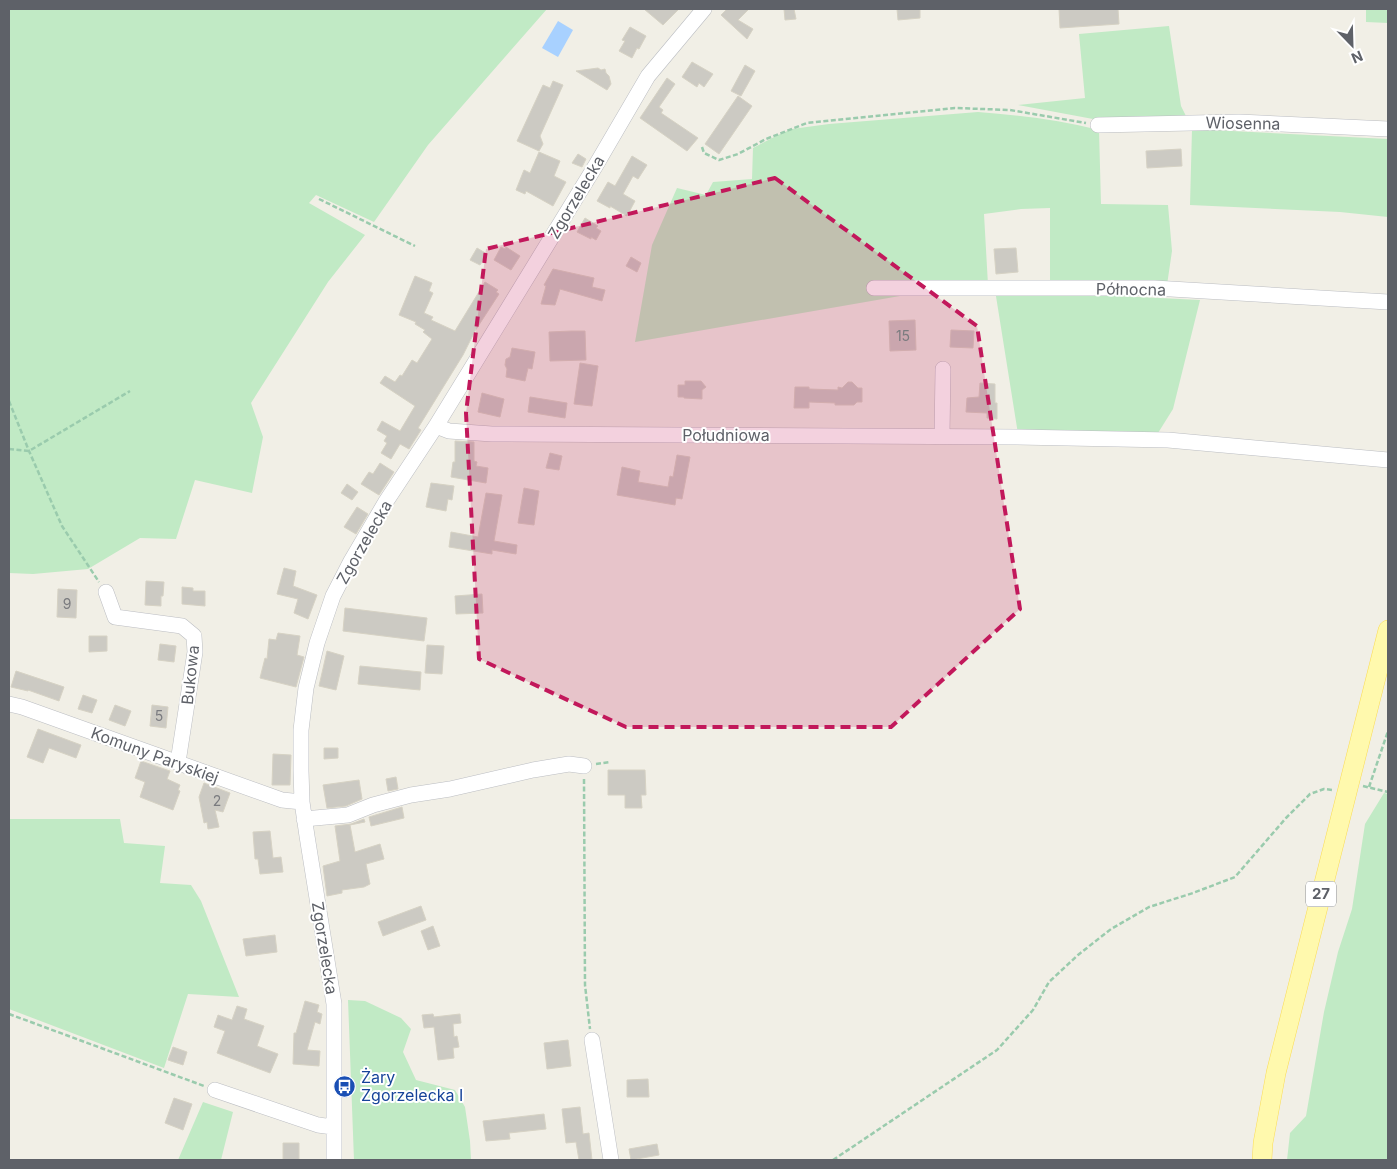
<svg xmlns="http://www.w3.org/2000/svg" width="1397" height="1169" font-family="Inter,sans-serif">
  <rect width="100%" height="100%" fill="#f1efe6"/>
  <path fill="#c1eac5" d="M9,9H547L428,145L374,222L316,195L309,203L365,235L328,282L251,403L263,437L252,493L195,480L176,539L140,538L88,569L33,574L9,573Z
    M1366,9H1388V23L1366,22Z
    M1169,26L1181,106L1187,118L1135,121L1093,119L1018,105L1085,98L1079,34Z
    M978,112C1019,115 1060,120 1099,130L1101,204L1168,205L1172,251L1167,285L1057,280L1050,284V208L1021,209L984,214L988,285L923,292L635,342L652,245L677,188L706,195L713,182L752,179L753,148L778,135L792,129L829,124Z
    M1192,129L1388,139V217L1340,212L1190,205Z
    M995,290L1200,300L1173,409L1158,433L1018,434Z
    M1384,793L1388,794V1160H1287L1290,1133L1306,1116L1324,1012L1338,952L1352,909L1365,824Z
    M9,819H120L124,843L165,846L160,883L191,885L201,901L239,997L188,994L164,1068L9,1009Z
    M348,1000L365,1001L401,1018L411,1029L403,1052L416,1080L455,1090L465,1107L470,1141L471,1160H354Z
    M203,1102L233,1112L221,1160H178Z"/>
  <path fill="#a8d1ff" d="M558,21L573,30L558,57L542,48Z"/>
  <path fill="#cccac3" stroke="#d6d2c4" d="M644,9H679L663,25Z
    M727,9H749L738,20L753,29L747,39L721,15Z
    M784,9H794L796,19L785,20Z
    M897,9H920V18L898,20Z
    M1059,9H1118L1119,24L1060,28Z
    M630,27L646,36L639,49L637,48L632,58L619,51L625,41L622,40Z
    M692,62L713,74L704,87L699,83L697,87L682,77Z
    M745,65L755,71L741,96L731,91Z
    M598,68L601,70L605,69L606,73L609,76L611,84L607,90L576,71Z
    M667,78L675,84L659,107L663,110L661,113L698,138L687,151L640,118Z
    M553,81L563,85L540,136L543,144L539,151L517,141L543,85L550,88Z
    M738,96L752,106L719,154L705,144Z
    M1181,149L1182,166L1147,168L1146,151Z
    M539,152L560,161L554,176L566,182L553,206L526,191L525,194L516,190L524,170L530,173Z
    M578,154L586,159L582,167L572,163Z
    M632,156L647,165L638,179L633,176L623,194L635,201L627,216L610,206V208L597,201L608,182L615,186Z
    M585,218L598,226L596,228L601,231L596,240L591,237V239L577,232Z
    M501,247L505,249L506,247L520,256L511,270L494,260Z
    M477,248L487,254L480,265L470,260Z
    M1016,248L1018,272L996,274L994,249Z
    M631,257L641,263L637,272L626,266Z
    M553,269L594,278L592,287L605,290L602,301L560,289L555,305L541,304L546,286L544,285Z
    M415,276L432,283L429,291L433,293L424,313L433,317L431,320L455,331L485,282L498,290L496,292L499,294L475,331L463,355L418,428L421,430L409,449L400,444L391,459L381,453L387,443L384,441L387,436L377,430L382,421L400,431L415,406L380,383L385,376L395,382L400,375L402,376L412,360L417,363L432,339L423,332L425,330L415,324L416,322L399,315Z
    M915,320L916,350L890,351L889,321Z
    M951,330L974,331L973,348L950,347Z
    M572,331H585L586,360L550,361L549,332Z
    M512,348L535,352L532,369L528,368L525,381L506,377L507,369L505,365L506,359L510,357Z
    M580,363L598,366L592,406L574,404Z
    M685,381H701L706,387L702,390V399L684,398V397H678V385H685Z
    M848,382H852L858,388H862V402H857L854,405H835V403L809,402V408H794L795,387H809V389L838,390V387L842,388Z
    M980,383L995,384V403H997V419L987,418V413L966,412L967,398L979,397Z
    M482,393L504,399L500,417L478,412Z
    M530,397L567,403L565,418L528,412Z
    M455,441L474,442V461L477,462L476,466L488,468L486,483L451,477L453,462H455Z
    M550,453L562,456L559,470L546,468Z
    M677,455L690,457L682,499L676,498L675,505L617,495L622,467L640,471L638,482L668,487L670,476L673,477Z
    M380,463L394,472L379,495L361,484L369,472L373,474Z
    M431,483L454,486L452,500L448,499L446,511L426,507Z
    M347,484L358,492L352,500L341,493Z
    M524,488L539,491L534,525L518,523Z
    M486,493L502,495L494,541L517,545L516,554L492,550V554L449,547L451,532L478,537Z
    M357,507L368,514L356,534L344,527Z
    M284,568L296,571L293,586L317,595L308,619L294,613L298,599L277,594Z
    M146,581L164,582L163,596H161V606L145,605Z
    M182,587L193,588V591H205V606L182,604Z
    M58,589L77,590L76,618L57,617Z
    M482,594L483,613L456,614L455,596Z
    M345,608L427,618L424,641L343,631Z
    M278,633L300,636L297,655L304,657L296,687L260,678L265,658L267,659L269,639L276,640Z
    M89,636H107V651L89,652Z
    M160,644L176,646L174,662L158,660Z
    M427,645L444,646L442,674L425,673Z
    M327,651L344,656L336,690L319,686Z
    M360,666L421,672L420,690L358,684Z
    M16,671L64,687L59,701L28,690V691L11,687Z
    M83,695L97,700L92,713L78,709Z
    M115,705L131,711L125,726L109,720Z
    M152,705L168,707L166,728L150,726Z
    M38,729L81,745L76,758L49,748L43,763L27,757Z
    M324,748H338V758L324,759Z
    M273,754L291,755L290,785H272Z
    M141,761L170,771L167,779L180,785L178,790L180,791L173,810L140,797L145,782L135,778Z
    M608,770H645L646,795H641L642,808H625V795H608Z
    M396,777L398,789L388,791L386,779Z
    M359,780L362,799L346,806L327,808L323,785Z
    M204,783L230,793L223,812L215,810L219,827L208,829L207,822L204,823L199,797Z
    M402,807L404,818L371,826L369,817Z
    M364,819L365,822L350,825L355,852L380,844L384,859L366,864L370,884L364,887L342,890V893L327,896L323,866L340,861L335,826L351,824Z
    M270,831L273,858L281,857L283,872L260,874L258,859H255L253,832Z
    M421,906L426,920L383,936L378,922Z
    M433,926L440,946L428,950L421,931Z
    M275,935L277,952L246,956L243,939Z
    M305,1001L319,1005L317,1012L322,1014L320,1024L315,1022L307,1050L320,1051L319,1066L293,1064L294,1033H296Z
    M237,1006L247,1009L244,1019L264,1026L257,1046L278,1054L270,1073L217,1053L225,1031L214,1027L218,1015L232,1020Z
    M433,1014L434,1017L460,1014L461,1023L453,1024L454,1037L457,1036L459,1047L453,1048L454,1058L438,1060L434,1027L424,1028L422,1015Z
    M568,1040L571,1066L547,1069L544,1043Z
    M173,1047L187,1052L183,1065L168,1060Z
    M648,1079L649,1097H627V1080Z
    M174,1098L192,1104L183,1130L165,1123Z
    M580,1107L583,1134L589,1133L592,1160H579L576,1142L566,1143L562,1109Z
    M544,1114L546,1129L509,1133L510,1139L486,1141L483,1121Z
    M283,1143H299V1160H283Z
    M657,1144L659,1155L631,1160L629,1149Z"/>
  <g fill="none" stroke-linecap="round" stroke-linejoin="round">
    <defs>
      <path id="minor" d="M1098,125L1239,122L1388,129
        M874,288H1154L1388,302
        M436,426L449,431L492,434L1017,437L1168,440L1388,460
        M942,436L943,369
        M106,592L115,617L182,626L194,636L195,652L178,762
        M9,704L22,707L282,800L302,802
        M304,819L348,815L373,805L411,795L450,789L533,770L569,764L584,766
        M592,1040L611,1160
        M215,1090L318,1125L333,1127
        M334,1160V1004L307,836L302,802L301,771V730L306,688L317,643L333,596L351,561L385,503L436,426L596,165L648,76L704,9"/>
      <path id="major" d="M1262,1160L1263,1143L1276,1073L1388,630"/>
    </defs>
    <use href="#minor" stroke="#bbbdc2" stroke-width="16"/>
    <use href="#major" stroke="#fbdc55" stroke-width="20"/>
    <path stroke="#9acbad" stroke-width="2.5" stroke-dasharray="5 2.5" stroke-linecap="butt" d="M702,147L704,153L719,160L738,154L766,139L807,123L955,108L1010,110L1086,123
      M319,199L415,246
      M9,401L29,451L62,526L99,582
      M9,449L29,451L130,391
      M596,764L610,762
      M584,779L585,985L590,1029
      M1363,786L1388,792
      M1369,787L1388,731
      M9,1014L204,1086
      M833,1160L997,1050L1033,1010L1049,982L1078,955L1111,929L1149,907L1193,893L1235,877L1286,818L1310,794L1324,789L1333,790"/>
    <use href="#minor" stroke="#fff" stroke-width="15"/>
    <use href="#major" stroke="#fff9ad" stroke-width="19"/>
  </g>
  <path fill="#c2185b" fill-opacity="0.2" stroke="#c2185b" stroke-width="4" stroke-dasharray="10 6" stroke-linejoin="round" d="M775,178L977,326L1020,609L891,727H626L479,659L466,413L486,249Z"/>
  <defs>
    <symbol id="bus-disc" viewBox="-11 -11 22 22"><circle r="9.5" fill="#1a4fb4" stroke="#fff"/><path d="M-5-6H5V4H4V6H2V4H-2V6H-4V4H-5ZM-3.5-4V0h7V-4ZM-3.5 1.2v1.5H-2V1.2ZM2 1.2v1.5H3.5V1.2Z" fill="#fff"/></symbol>
  </defs>
  <g fill-rule="evenodd">
    <use href="#bus-disc" x="332" y="1074" width="25" height="25"/>
  </g>
  <g text-anchor="middle" stroke-width="4" stroke-linejoin="round" paint-order="stroke">
    <g font-size="14" fill="#7a7b7f">
      <text x="903" y="341">15</text>
      <text x="67" y="609">9</text>
      <text x="159" y="721">5</text>
      <text x="217" y="806">2</text>
    </g>
    <rect fill="#fff" stroke="#8e9095" stroke-width="1" x="1306" y="881.5" width="30" height="25" rx="4"/>
    <g font-size="15" font-weight="bold" fill="#5e6168">
      <text x="1321" y="899">27</text>
    </g>
    <g font-size="16" fill="#5e6168" stroke="#fff">
      <text transform="translate(1243 123) rotate(1)" y="6">Wiosenna</text>
      <text transform="translate(576 197) rotate(-59)" y="6">Zgorzelecka</text>
      <text transform="translate(1131 289) rotate(1)" y="6">Północna</text>
      <text x="726" y="441">Południowa</text>
      <text transform="translate(364 542) rotate(-60)" y="6">Zgorzelecka</text>
      <text transform="translate(190 675) rotate(-84)" y="6">Bukowa</text>
      <text transform="translate(155 755) rotate(20)" y="6">Komuny Paryskiej</text>
      <text transform="translate(325 948) rotate(81)" y="6">Zgorzelecka</text>
    </g>
    <g font-size="16" fill="#164399" stroke="#fff" text-anchor="start">
      <text x="361" y="1083">Żary<tspan x="361" dy="18">Zgorzelecka I</tspan></text>
    </g>
  </g>
  <rect width="1397" height="1169" fill="none" stroke="#5e6168" stroke-width="20"/>
  <g transform="translate(1352 45) rotate(157)" stroke="#ffffff" stroke-width="4" paint-order="stroke">
  <path d="M0-4L9 19L0 12L-9 19Z" fill="#5e6168"/>
  <text y="-8" font-size="14" font-weight="bold" text-anchor="middle" fill="#5e6168">N</text>
  </g>
</svg>
